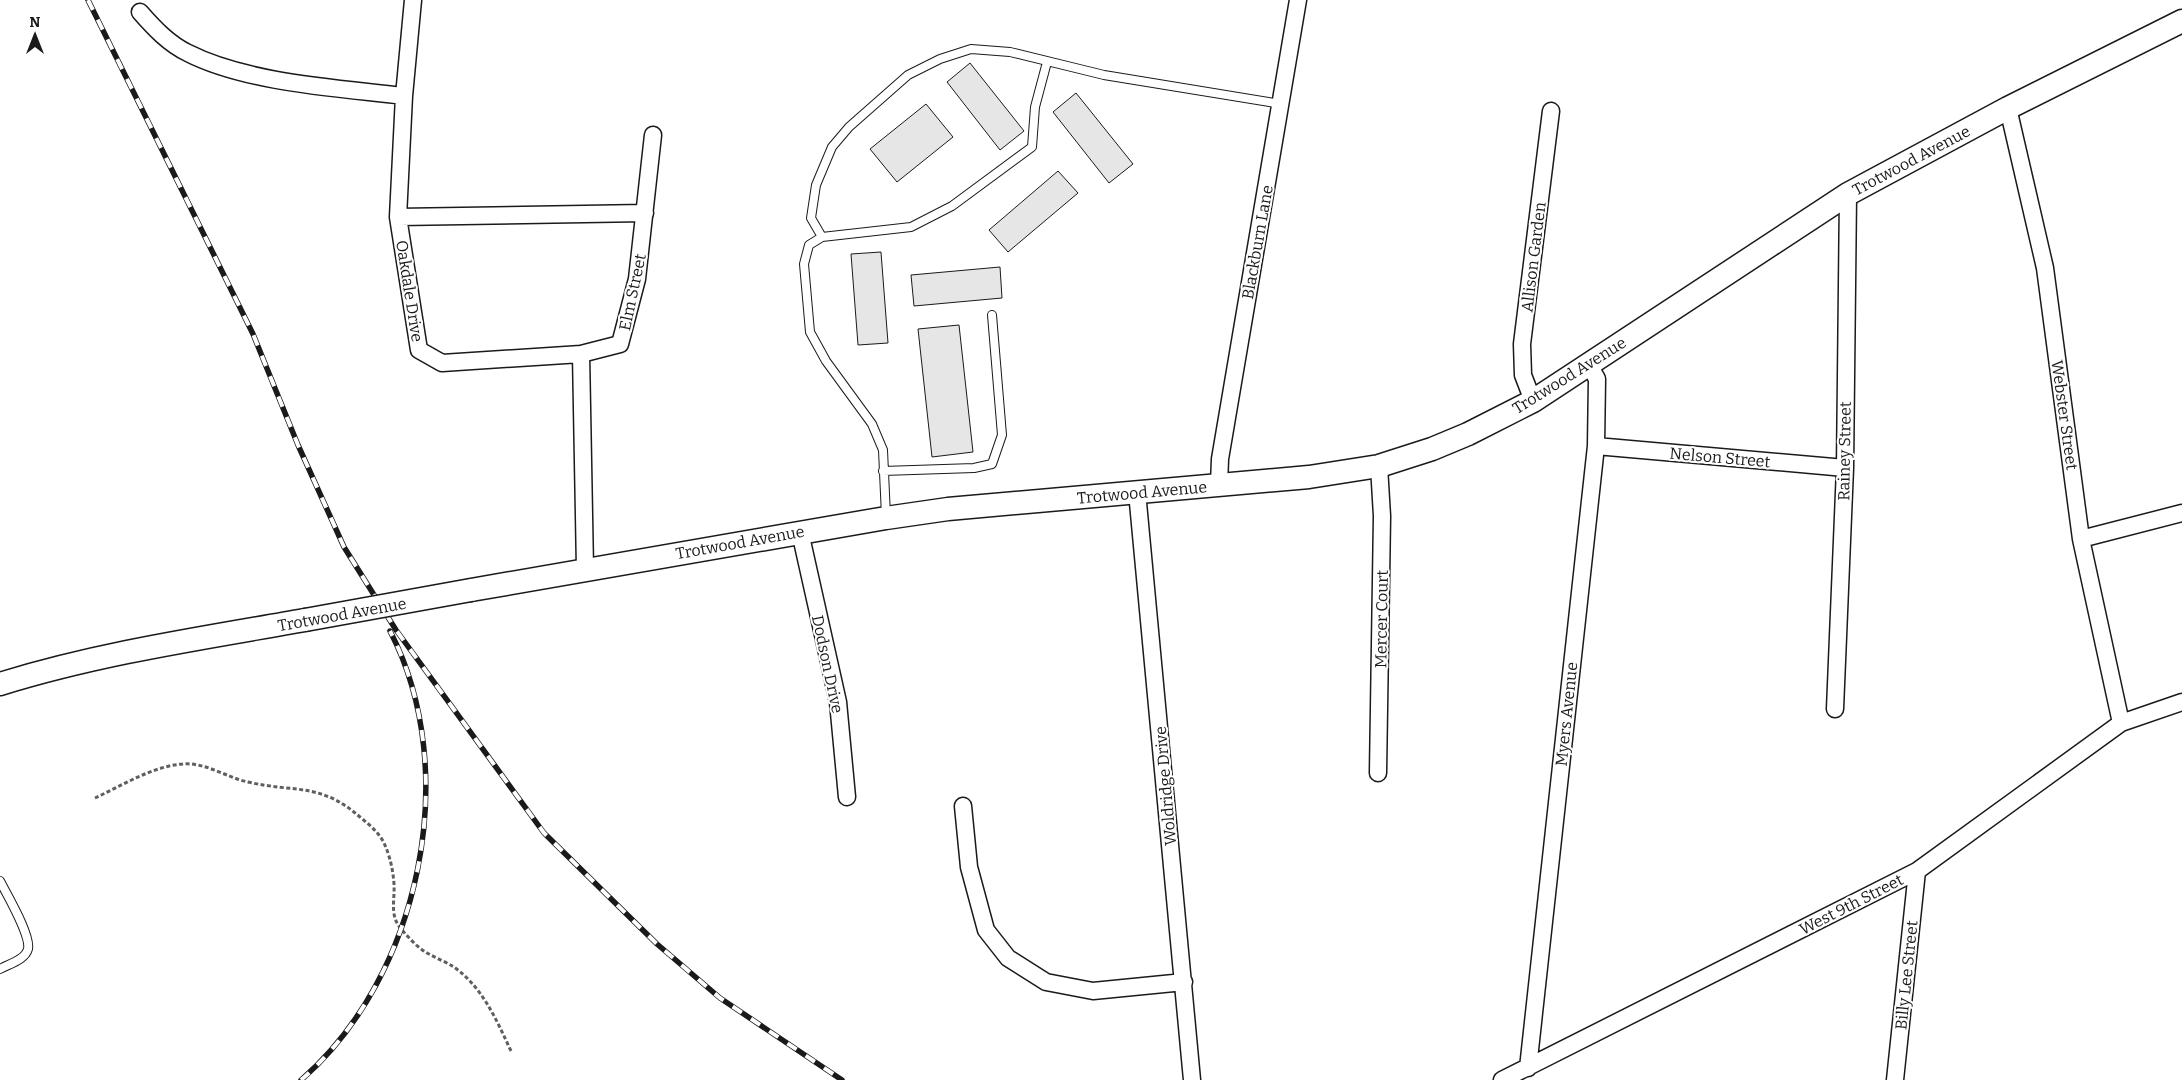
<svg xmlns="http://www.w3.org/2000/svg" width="2182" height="1080" font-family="Bitter,serif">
  <rect width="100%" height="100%" fill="#fff"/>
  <path fill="#e6e6e6" stroke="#1a1a1a" d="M970,63L1024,131L1000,150L947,82Z
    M1076,93L1133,164L1109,183L1053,112Z
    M926,104L953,137L897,182L870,149Z
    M1058,171L1078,193L1008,252L989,230Z
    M881,252L888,343L858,345L851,254Z
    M1000,267L1002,298L914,306L911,275Z
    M959,325L973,452L932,457L918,329Z"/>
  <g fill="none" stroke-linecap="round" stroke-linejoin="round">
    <defs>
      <path id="service" d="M822,237L811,218L816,185L832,147L849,127L908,75L940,59L971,49L1010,52L1104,75L1281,104
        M883,471L974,468L992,464L1002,435L992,315
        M886,516L883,450L872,424L826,361L810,332L804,264L809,245L822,237L911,227L952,206L1032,147L1035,107L1047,62
        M0,881C7,895 31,935 28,949C25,960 9,964 0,969"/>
      <path id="minor" d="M413,0L404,96L398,217L419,350L442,363L581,354
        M140,12C154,28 169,44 188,53C247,83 338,88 404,96
        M2008,108L2045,268L2081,539L2121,723
        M398,217L645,213
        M1533,401L1523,375L1522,344L1551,111
        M1596,446L1845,468
        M1219,485L1220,459L1298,0
        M1137,492L1192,1080
        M800,532L838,702L847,797
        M2081,539L2182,513
        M585,569L581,354L620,344L637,279L653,135
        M1835,709L1845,468L1848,194
        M1378,773L1382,516L1379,466
        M963,806L969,867L986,930L1008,958L1046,982L1093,991L1184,982
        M1528,1068L1596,446L1597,379L1588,363
        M1502,1080L1917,871L2121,723L2182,702
        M1895,1080L1917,871"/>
      <path id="secondary" d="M471,590L886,518L948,509L1309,477L1379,466L1432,449L1468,434L1533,401L1848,194L2008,108L2182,21
        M0,684C100,653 203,638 305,620"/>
    </defs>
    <use href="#service" stroke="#1a1a1a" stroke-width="10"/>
    <use href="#minor" stroke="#1a1a1a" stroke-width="19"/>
    <use href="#secondary" stroke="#1a1a1a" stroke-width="25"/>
    <path stroke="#5f5f5f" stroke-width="3" stroke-dasharray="4 2.5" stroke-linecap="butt" d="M95,798C123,785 153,766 183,764C205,762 228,778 248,782C295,793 321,782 361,818C370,825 379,833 384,843C390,856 393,870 394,884C395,901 389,916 402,930C409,938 418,948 427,953C436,958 446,962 454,967C483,988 496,1019 511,1051"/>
    <use href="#service" stroke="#fff" stroke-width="8"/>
    <use href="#minor" stroke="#fff" stroke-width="16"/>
    <use href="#secondary" stroke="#fff" stroke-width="22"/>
    <defs>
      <path id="rail" d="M88,0L253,334L298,445L344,547L396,630L544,833L657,944L720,998L842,1080
        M301,1080C420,977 463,772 390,631"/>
    </defs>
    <use href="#rail" stroke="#1a1a1a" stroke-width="5.5"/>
    <use href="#rail" stroke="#fff" stroke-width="4" stroke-dasharray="11" stroke-linecap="butt"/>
    <defs>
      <path id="secondary-bridge" d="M305,620L471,590"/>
    </defs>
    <use href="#secondary-bridge" stroke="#1a1a1a" stroke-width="25" stroke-linecap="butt"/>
    <use href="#secondary-bridge" stroke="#fff" stroke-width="22"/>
  </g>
  <g text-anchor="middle" stroke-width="4" stroke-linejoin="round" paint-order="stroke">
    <g font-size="16" fill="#1a1a1a" stroke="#fff">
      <text transform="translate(1911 160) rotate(-28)" y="6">Trotwood Avenue</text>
      <text transform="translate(1257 242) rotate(-80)" y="6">Blackburn Lane</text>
      <text transform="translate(1533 257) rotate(-83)" y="6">Allison Garden</text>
      <text transform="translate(410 291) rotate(81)" y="6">Oakdale Drive</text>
      <text transform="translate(632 292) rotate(-78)" y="6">Elm Street</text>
      <text transform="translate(1569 375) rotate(-32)" y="6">Trotwood Avenue</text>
      <text transform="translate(2065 415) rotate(82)" y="6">Webster Street</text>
      <text transform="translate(1844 451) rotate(-89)" y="6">Rainey Street</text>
      <text transform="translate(1720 457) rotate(5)" y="6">Nelson Street</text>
      <text transform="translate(1142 492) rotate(-5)" y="6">Trotwood Avenue</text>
      <text transform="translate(740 542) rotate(-10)" y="6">Trotwood Avenue</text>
      <text transform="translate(342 614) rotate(-10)" y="6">Trotwood Avenue</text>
      <text transform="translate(1381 619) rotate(-89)" y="6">Mercer Court</text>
      <text transform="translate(828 664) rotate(78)" y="6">Dodson Drive</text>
      <text transform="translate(1566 714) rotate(-84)" y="6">Myers Avenue</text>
      <text transform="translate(1165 786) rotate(-95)" y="6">Woldridge Drive</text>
      <text transform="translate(1851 904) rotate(-27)" y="6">West 9th Street</text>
      <text transform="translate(1906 975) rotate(-84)" y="6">Billy Lee Street</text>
    </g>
  </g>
  <g transform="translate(35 35)" stroke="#ffffff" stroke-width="4" paint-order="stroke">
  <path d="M0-4L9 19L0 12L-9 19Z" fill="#1a1a1a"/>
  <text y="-8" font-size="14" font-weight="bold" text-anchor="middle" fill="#1a1a1a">N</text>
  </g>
</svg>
